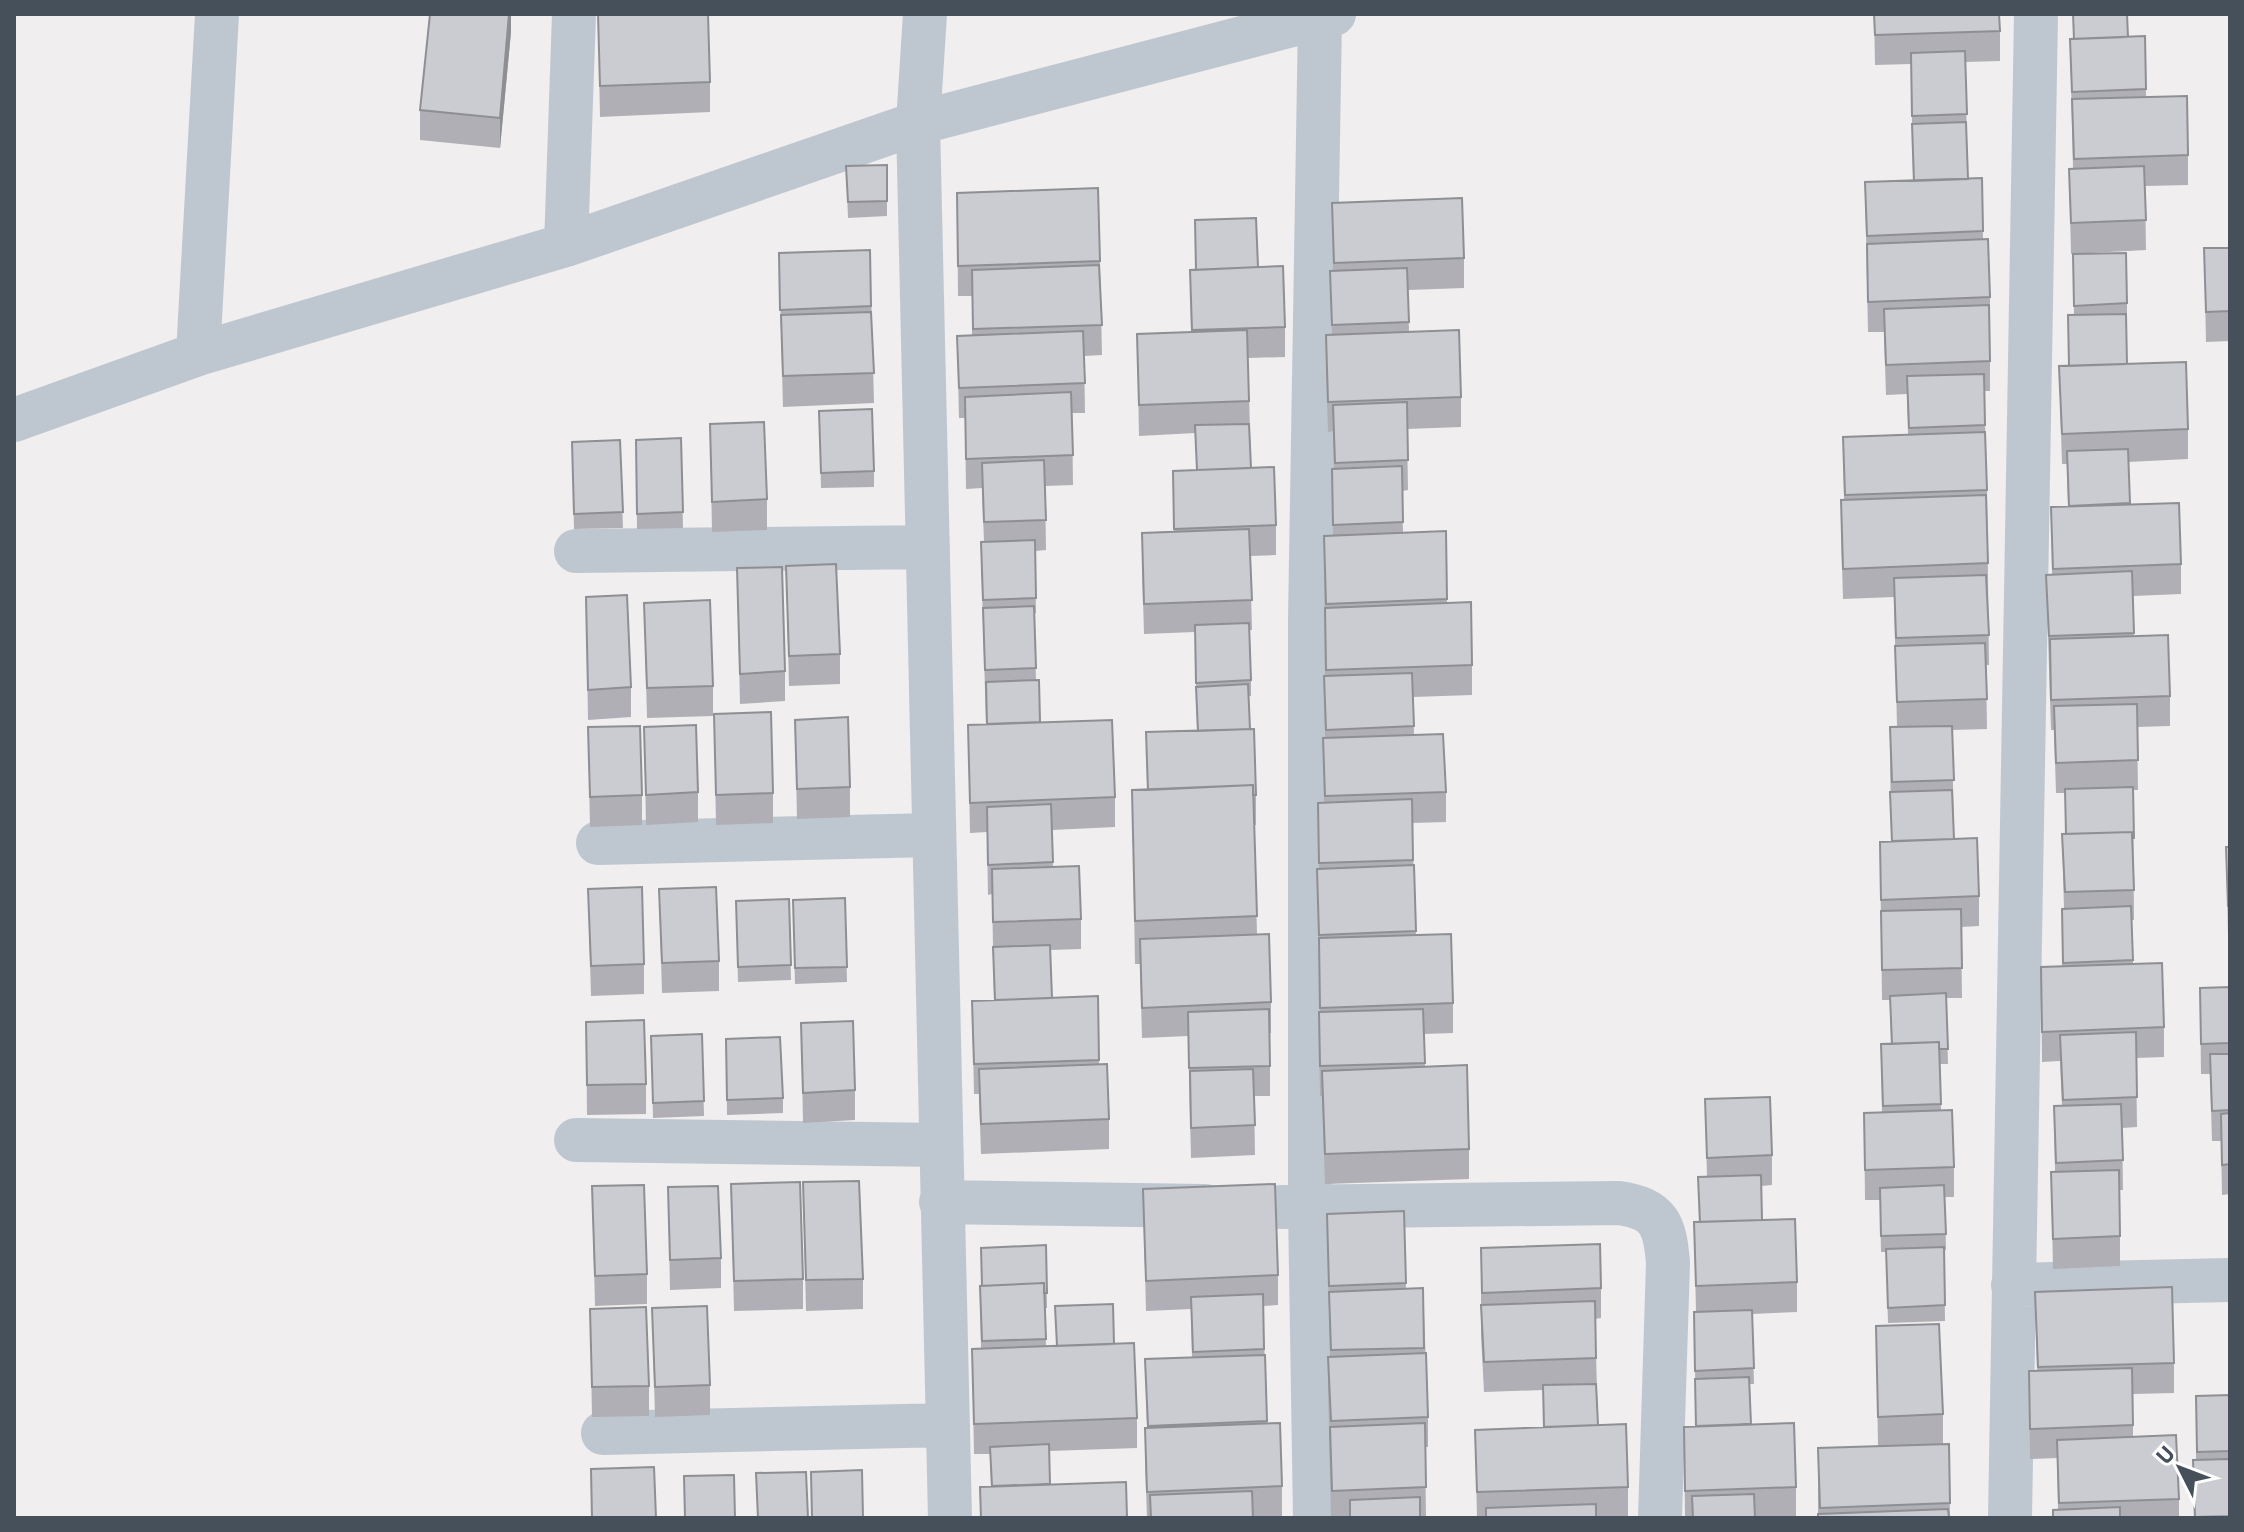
<svg xmlns="http://www.w3.org/2000/svg" width="2244" height="1532" font-family="'IBM Plex Sans',sans-serif">
  <rect width="100%" height="100%" fill="#f0eeee"/>
  <g fill="none" stroke-linecap="round" stroke-linejoin="round">
    <path stroke="#bec7d0" stroke-width="44" d="M925,14L918,123L950,1518
      M566,245L574,14
      M198,354L217,14
      M14,420L198,354L566,245L918,123L1334,14
      M576,551L928,547
      M598,843L933,835
      M576,1140L940,1145
      M941,1202L1205,1206
      M1281,1207L1619,1203C1659,1209 1665,1224 1668,1263L1660,1518
      M2013,1285L2230,1280
      M603,1433L948,1425
      M1315,1518L1310,1208V619L1320,18
      M2010,1518L2036,14"/>
  </g>
  <path fill="#afafb5" d="M511,14V32L500,148L420,140V110Z
    M598,14L710,82V112L600,117Z
    M1874,14H1999L2000,31V61L1965,62L1968,179L1982,178L1983,240L1990,297V391H1984L1987,490L1989,665H1986L1987,729L1952,730L1954,839L1979,896V926L1961,927L1962,998H1946L1948,1064H1940L1941,1110L1954,1167V1197H1945L1946,1250H1944L1945,1321L1888,1323L1886,1252H1881L1880,1200H1865L1864,1113H1882L1881,1044H1891L1890,1000H1882L1880,842L1891,841L1890,743L1897,727L1894,597L1843,599L1841,530V500H1844L1843,437L1908,434L1907,394L1886,395L1884,332H1868L1865,182L1913,181L1911,64L1875,65Z
    M2145,36L2146,97L2188,155V185L2145,186L2146,250L2071,254L2069,169H2073L2070,39Z
    M846,166L887,201V216L848,218Z
    M957,193L1100,261L1102,355L1084,356L1085,413H1072L1073,485L1045,486L1046,550L1035,551L1036,613L1034,614L1036,680L1040,722L1115,797V827L1052,830L1053,867L1081,919V949L1050,950L1052,998L1098,996L1099,1065L1109,1119V1149L981,1154L979,1094H974L972,1001L994,1000L992,894L988,895L987,832L970,833L968,725L986,724L981,557L984,542L982,488L966,489L965,418H959L957,336L972,335V296H958Z
    M1332,203L1464,258V288L1408,290L1409,332L1461,397V427L1407,429L1408,490L1402,491L1403,533L1446,531L1447,603L1472,665V695L1413,697L1414,735L1446,792V822L1412,823L1416,935L1453,1003V1033L1424,1034L1425,1067L1469,1149V1179L1325,1184L1322,1096H1320L1319,1042V1012H1320L1317,869H1319L1318,803L1324,802L1323,738H1325L1324,676H1325L1324,536L1333,535L1332,469H1334L1333,431L1328,432L1326,365L1332,335L1330,271H1333Z
    M2204,248H2230V341L2206,342Z
    M870,250L874,403L783,407L779,253Z
    M2073,254L2127,303V364L2188,429V459L2128,462L2130,505L2181,564V594L2133,596L2134,636L2170,696V726L2137,727L2138,790H2133L2134,920H2132L2133,964L2164,1027V1057L2136,1058L2137,1127L2122,1128L2123,1190H2120V1266L2053,1269L2051,1172H2055L2054,1106H2062L2060,1061L2042,1062L2041,967L2062,966V909H2064L2062,834H2066L2065,793H2056L2054,730H2051L2046,575L2052,574L2051,507L2068,506L2067,464H2062L2059,366H2069L2074,315Z
    M1258,267L1285,327V357L1248,358L1251,468L1276,525V555L1250,556L1252,630H1249L1251,680V696H1249L1250,729L1256,795V825H1254L1257,934L1271,1002V1033H1270V1096H1254L1255,1155L1191,1158L1188,1036L1142,1038L1140,964H1135L1132,790H1147L1146,732L1197,731L1195,632L1144,634L1142,563V533L1174,531L1173,471L1197,470L1195,433L1139,436L1137,334L1191,332L1190,270Z
    M819,411L874,471V487L821,488Z
    M710,424L767,499V530L712,532Z
    M681,438L683,528L637,529L636,440Z
    M620,440L623,528L574,529L572,442Z
    M786,566L840,654V684L789,686Z
    M737,568L785,671V701L740,704Z
    M586,597L631,687V717L588,720Z
    M644,603L713,686V716L647,718Z
    M714,714L773,793V823L716,825Z
    M795,720L850,787V817L797,819Z
    M588,727L642,795V825L590,827Z
    M644,727L698,792V822L646,825Z
    M2226,847H2230V936H2228Z
    M588,889L644,964V994L591,996Z
    M659,889L719,961V991L662,993Z
    M845,898L847,982L795,984L793,900Z
    M789,899L791,980L738,982L736,901Z
    M2230,987V1194L2222,1195L2221,1141H2212L2210,1074H2201L2200,988Z
    M586,1022L646,1084V1114L587,1115Z
    M801,1023L855,1090V1120L803,1123Z
    M702,1034L704,1116L653,1118L651,1036Z
    M726,1039L783,1098V1113L727,1115Z
    M1705,1099L1772,1155V1185L1761,1186L1762,1220L1797,1282V1312L1752,1314L1754,1384H1750L1751,1424L1796,1487V1517L1685,1518L1684,1427L1696,1426L1694,1312H1696L1694,1222H1699L1698,1177H1707Z
    M803,1182L863,1279V1309L806,1311Z
    M731,1184L803,1279V1309L734,1311Z
    M592,1186L647,1274V1304L595,1306Z
    M668,1187L721,1258V1288L670,1290Z
    M1143,1189L1278,1275V1305L1263,1306L1267,1424L1282,1486V1516L1253,1518H1147L1145,1459V1428H1147L1145,1359L1192,1358L1191,1309L1146,1311Z
    M1404,1211L1406,1289L1423,1288L1428,1417V1447H1425L1426,1517L1420,1518H1331L1328,1387V1357H1330L1327,1214Z
    M1046,1245L1047,1308H1045L1046,1346L1114,1344L1137,1418V1448L1049,1451L1050,1484L1127,1518H980V1487L991,1486L990,1454H974L972,1349H981L980,1286Z
    M1481,1248L1601,1288V1318L1595,1319L1598,1425L1628,1487V1517L1477,1518L1475,1430L1544,1427L1543,1390L1484,1392L1481,1335Z
    M2035,1292L2174,1363V1393L2133,1394V1437L2179,1499V1518H2053L2058,1510L2057,1458L2030,1459L2029,1371H2037Z
    M652,1308L710,1385V1415L655,1417Z
    M590,1309L649,1386V1416L592,1417Z
    M1876,1326L1943,1414V1444H1949L1950,1518H1818V1448L1878,1446Z
    M2230,1395V1518H2194L2193,1460H2196V1396Z"/>
  <path fill="#8e8f93" d="M509,14H511V32L500,148V118Z"/>
  <path fill="#cbccd2" stroke="#8e8f93" stroke-width="2" d="M430,14H509L500,118L420,110Z
    M598,14H708L710,82L600,86Z
    M1874,14H1999L2000,31L1875,35Z
    M2073,14H2127L2128,37L2074,39Z
    M2145,36L2146,89L2072,92L2070,39Z
    M1965,51L1967,114L1912,116L1911,53Z
    M2187,96L2188,155L2074,159L2072,99Z
    M1966,122L1968,179L1914,181L1912,124Z
    M887,165V201L848,202L846,166Z
    M2144,166L2146,220L2071,223L2069,169Z
    M1982,178L1983,231L1867,236L1865,182Z
    M1098,188L1100,261L958,266L957,193Z
    M1462,198L1464,258L1334,263L1332,203Z
    M1256,218L1258,267L1196,270L1195,220Z
    M1988,239L1990,297L1868,302L1867,244Z
    M2204,248H2230V311L2206,312Z
    M870,250L871,306L780,310L779,253Z
    M2126,253L2127,303L2074,306L2073,254Z
    M1099,265L1102,325L973,329L972,270Z
    M1283,266L1285,327L1192,330L1190,270Z
    M1407,268L1409,322L1332,325L1330,271Z
    M1989,305L1990,361L1886,365L1884,309Z
    M871,312L874,373L783,376L781,315Z
    M2126,314L2127,364L2069,366L2068,315Z
    M1247,330L1249,401L1139,405L1137,334Z
    M1459,330L1461,397L1328,402L1326,335Z
    M1083,331L1085,383L959,388L957,336Z
    M2186,362L2188,429L2062,434L2059,366Z
    M1984,374L1985,425L1909,428L1907,376Z
    M1071,392L1073,455L966,459L965,397Z
    M1407,402L1408,460L1335,463L1333,405Z
    M872,409L874,471L821,473L819,411Z
    M764,422L767,499L712,502L710,424Z
    M1249,424L1251,468L1197,470L1195,425Z
    M1985,432L1987,490L1845,495L1843,437Z
    M681,438L683,512L637,514L636,440Z
    M620,440L623,512L574,514L572,442Z
    M2128,449L2130,503L2069,506L2067,451Z
    M1044,460L1046,520L984,522L982,463Z
    M1402,466L1403,522L1333,525L1332,469Z
    M1274,467L1276,525L1174,529L1173,471Z
    M1986,495L1988,563L1843,569L1841,500Z
    M2179,503L2181,564L2053,569L2051,507Z
    M1249,529L1252,600L1144,604L1142,533Z
    M1446,531L1447,599L1326,604L1324,536Z
    M1035,540L1036,598L983,600L981,542Z
    M836,564L840,654L789,656L786,566Z
    M782,567L785,671L740,674L737,568Z
    M2132,571L2134,633L2049,636L2046,575Z
    M1986,575L1989,635L1896,638L1894,578Z
    M627,595L631,687L588,690L586,597Z
    M710,600L713,686L647,688L644,603Z
    M1471,602L1472,665L1326,670L1325,608Z
    M1034,606L1036,668L985,670L983,608Z
    M1249,623L1251,680L1196,683L1195,625Z
    M2168,635L2170,696L2051,700L2050,639Z
    M1985,643L1987,699L1897,702L1895,646Z
    M1412,673L1414,726L1326,730L1324,676Z
    M1039,680L1040,722L987,724L986,682Z
    M1248,684L1250,729L1198,731L1196,687Z
    M2137,704L2138,760L2056,763L2054,706Z
    M771,712L773,793L716,795L714,714Z
    M848,717L850,787L797,789L795,720Z
    M1112,720L1115,797L970,803L968,725Z
    M696,725L698,792L646,795L644,727Z
    M640,726L642,795L590,797L588,727Z
    M1952,726L1954,780L1892,782L1890,727Z
    M1254,729L1256,795H1253V785L1148,790L1146,732Z
    M1443,734L1446,792L1325,796L1323,738Z
    M1253,785L1257,916L1135,921L1132,790Z
    M2133,787L2134,838H2132V832L2066,834L2065,789Z
    M1952,790L1954,839L1892,841L1890,792Z
    M1412,799L1413,860L1319,863L1318,803Z
    M1051,804L1053,862L988,865L987,807Z
    M2132,832L2134,890L2065,892L2062,834Z
    M1977,838L1979,896L1881,900L1880,842Z
    M2226,847H2230V906H2228Z
    M1414,865L1416,931L1319,935L1317,869Z
    M1079,866L1081,919L993,922L992,869Z
    M642,887L644,964L591,966L588,889Z
    M716,887L719,961L662,963L659,889Z
    M845,898L847,967L795,968L793,900Z
    M789,899L791,965L738,967L736,901Z
    M2131,906L2133,960L2063,963L2062,909Z
    M1961,909L1962,968L1882,970L1881,911Z
    M1269,934L1271,1002L1142,1008L1140,939Z
    M1451,934L1453,1003L1320,1008L1319,938Z
    M1050,945L1052,998L995,1000L993,947Z
    M2162,963L2164,1027L2042,1032L2041,967Z
    M2230,987V1043L2201,1044L2200,988Z
    M1946,993L1948,1049H1939V1042L1892,1044L1890,996Z
    M1098,996L1099,1060L974,1064L972,1001Z
    M1269,1009L1270,1066L1189,1068L1188,1012Z
    M1423,1009L1425,1063L1320,1066L1319,1012Z
    M644,1020L646,1084L587,1085L586,1022Z
    M853,1021L855,1090L803,1093L801,1023Z
    M2136,1032L2137,1097L2063,1100L2060,1035Z
    M702,1034L704,1101L653,1103L651,1036Z
    M780,1037L783,1098L727,1100L726,1039Z
    M1939,1042L1941,1104L1883,1106L1881,1044Z
    M2210,1054H2230V1110L2212,1111Z
    M1107,1064L1109,1119L981,1124L979,1069Z
    M1467,1065L1469,1149L1325,1154L1322,1071Z
    M1253,1069L1255,1125L1191,1128L1190,1071Z
    M1770,1097L1772,1155L1707,1158L1705,1099Z
    M2121,1104L2123,1160L2056,1163L2054,1106Z
    M1952,1110L1954,1167L1865,1170L1864,1113Z
    M2230,1113V1164L2222,1165L2221,1114Z
    M2119,1170L2120,1236L2053,1239L2051,1172Z
    M1761,1175L1762,1220L1700,1222L1698,1177Z
    M859,1181L863,1279L806,1280L803,1182Z
    M800,1182L803,1279L734,1281L731,1184Z
    M1275,1184L1278,1275L1146,1281L1143,1189Z
    M644,1185L647,1274L595,1276L592,1186Z
    M1944,1185L1946,1234L1881,1236L1880,1188Z
    M718,1186L721,1258L670,1260L668,1187Z
    M1404,1211L1406,1283L1329,1286L1327,1214Z
    M1795,1219L1797,1282L1696,1286L1694,1222Z
    M1600,1244L1601,1288L1482,1293L1481,1248Z
    M1046,1245L1047,1293H1044V1283L982,1286L981,1248Z
    M1944,1247L1945,1305L1888,1308L1886,1249Z
    M1044,1283L1046,1339L982,1341L980,1286Z
    M2172,1287L2174,1363L2038,1367L2035,1292Z
    M1423,1288L1424,1348L1331,1350L1329,1292Z
    M1263,1294L1264,1349L1193,1352L1191,1297Z
    M1595,1301L1596,1358L1484,1362L1481,1305Z
    M1113,1304L1114,1344L1057,1346L1055,1306Z
    M707,1306L710,1385L655,1387L652,1308Z
    M646,1307L649,1386L592,1387L590,1309Z
    M1752,1310L1754,1368L1695,1371L1694,1312Z
    M1939,1324L1943,1414L1878,1417L1876,1326Z
    M1134,1343L1137,1418L974,1424L972,1349Z
    M1426,1353L1428,1417L1331,1421L1328,1357Z
    M1265,1355L1267,1421L1148,1426L1145,1359Z
    M2132,1368L2133,1425L2030,1429L2029,1371Z
    M1749,1377L1751,1424L1696,1426L1695,1379Z
    M1596,1384L1598,1425L1544,1427L1543,1385Z
    M2230,1395V1451L2197,1452L2196,1396Z
    M1280,1423L1282,1486L1147,1492L1145,1428Z
    M1425,1423L1426,1487L1332,1491L1330,1427Z
    M1794,1423L1796,1487L1685,1491L1684,1427Z
    M1626,1424L1628,1487L1477,1492L1475,1430Z
    M2176,1435L2179,1499L2059,1503L2057,1440Z
    M1049,1444L1050,1484L992,1486L990,1447Z
    M1949,1444L1950,1503L1820,1508L1818,1448Z
    M2230,1459V1516L2195,1517L2193,1460Z
    M654,1467L656,1518H592L591,1469Z
    M862,1470L863,1518H812L811,1472Z
    M806,1472L808,1518H758L756,1473Z
    M734,1475L735,1518H685L684,1476Z
    M1126,1482L1127,1518H981L980,1487Z
    M1252,1491L1253,1518H1151L1150,1495Z
    M1754,1494L1755,1518H1693L1692,1496Z
    M1420,1497V1518H1350V1500Z
    M1596,1504V1518H1486V1508Z
    M2120,1507V1518H2053V1510Z
    M1948,1509L1949,1518H1818V1514Z"/>
  <rect width="2244" height="1532" fill="none" stroke="#46505b" stroke-width="32"/>
  <g transform="translate(2180 1468) rotate(312)" stroke="#ffffff" stroke-width="6" paint-order="stroke">
  <path d="M0-6L14 30L0 20L-14 30Z" fill="#46505b"/>
  <text y="-12" font-size="22" font-weight="bold" text-anchor="middle" fill="#46505b">U</text>
  </g>
</svg>
